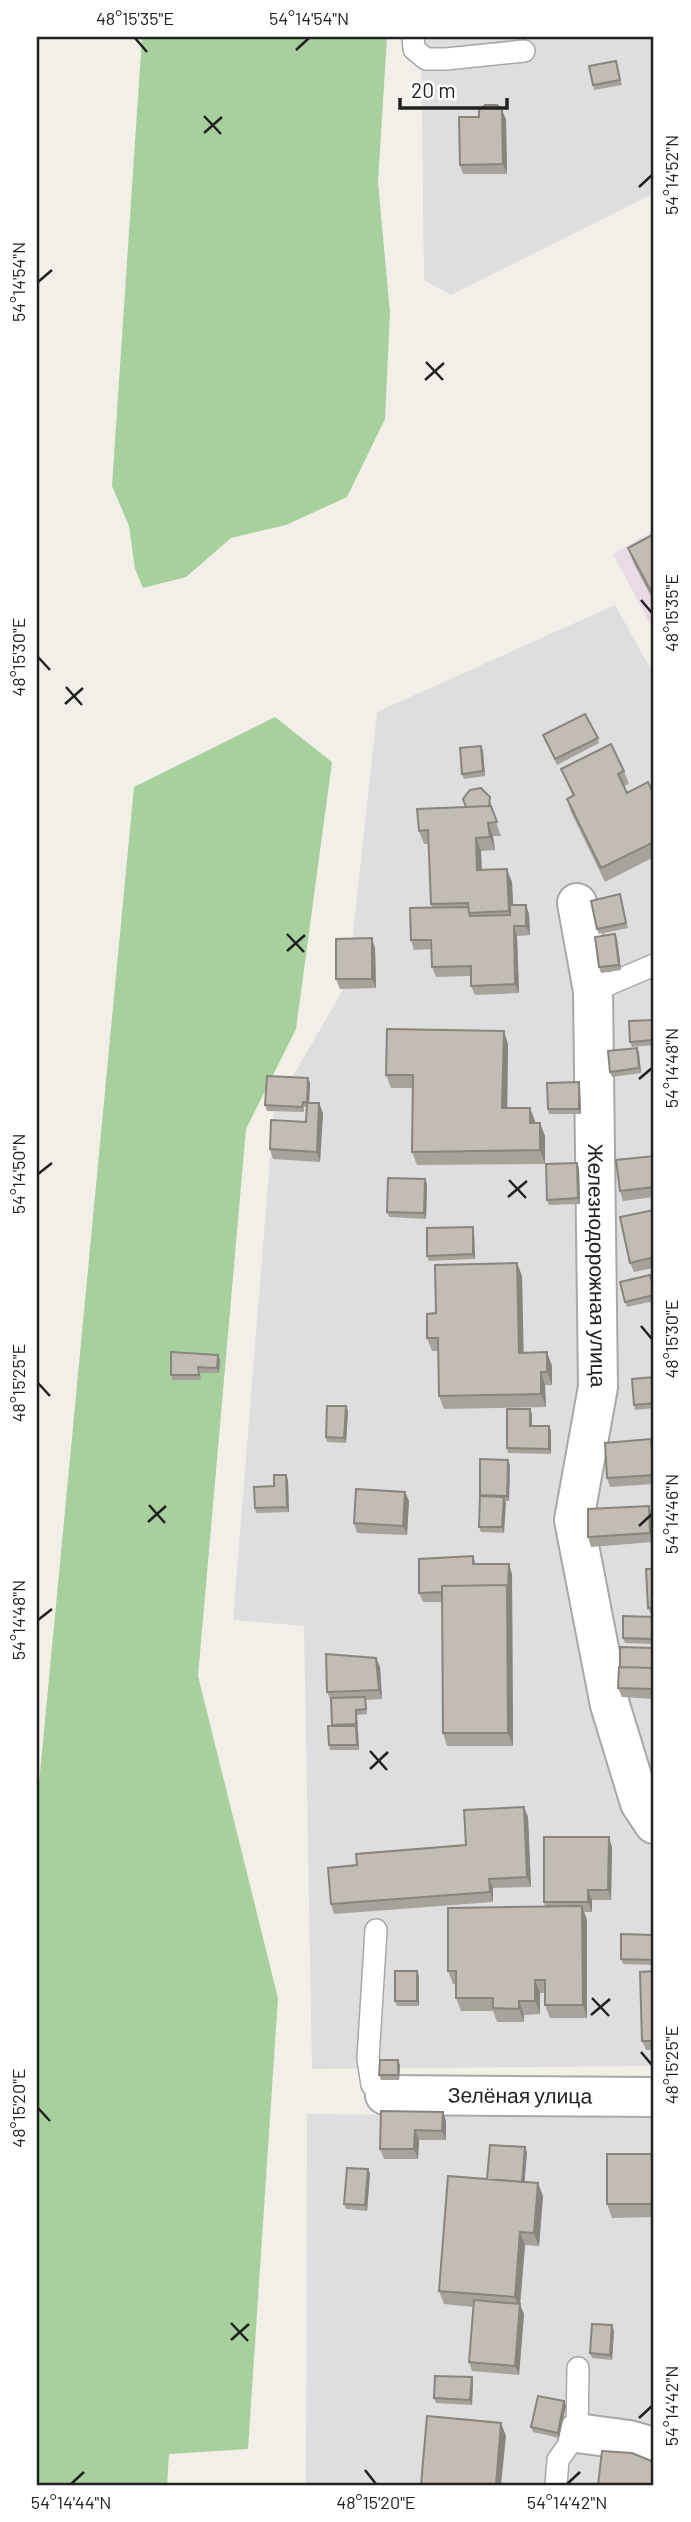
<svg xmlns="http://www.w3.org/2000/svg" width="691" height="2522" font-family="Barlow,sans-serif">
  <rect width="100%" height="100%" fill="#f1efe8"/>
  <path fill="#dfdede" d="M421,37H654V193L451,295L424,280Z
    M615,605L654,675V2066L312,2069L304,1626L233,1620L274,1109L348,981L377,712Z
    M307,2114L654,2118V2485H306Z"/>
  <path fill="#eadae6" d="M654,531V631L613,554Z"/>
  <path fill="#a7d09d" d="M142,37H387L378,182L390,313L385,419L347,497L286,525L231,538L186,577L143,588L135,569L129,526L112,486Z
    M275,717L332,762L296,1029L246,1129L198,1676L278,1998L248,2449L169,2454L167,2485H37L38,1794L134,787Z"/>
  <g fill="none" stroke-linecap="round" stroke-linejoin="round">
    <defs>
      <path id="service" d="M413,37L414,49L426,59H446L524,51
        M593,991L654,965
        M376,1930L368,2059L372,2085L385,2095
        M556,2485L558,2460L577,2433L578,2368"/>
      <g id="minor">
        <path id="s1" d="M577,903L593,991L598,1387L574,1520L610,1705L640,1803L654,1824"/>
        <path id="s2" d="M385,2095L654,2097"/>
        <path d="M577,2433L629,2440L654,2447"/>
      </g>
    </defs>
    <use href="#service" stroke="#a8a8a8" stroke-width="24"/>
    <use href="#minor" stroke="#a8a8a8" stroke-width="42"/>
    <use href="#service" stroke="#fff" stroke-width="21"/>
    <use href="#minor" stroke="#fff" stroke-width="38"/>
  </g>
  <path fill="#a7a29b" d="M616,61L622,85L594,90L593,85Z
    M479,117L506,119L507,174H463L460,165Z
    M654,534V602L634,564L628,548Z
    M543,735L598,738L599,743L557,765Z
    M481,746L483,751L485,776L464,779L462,774Z
    M561,769L624,771L629,784L624,786L627,793L654,795V857L605,882L571,812L567,799L573,796Z
    M491,802V808L501,836H493L495,850L481,851L482,870L512,882L513,905H526L529,914L530,935L517,936L519,993L475,995L471,986V976L436,977L432,967V949L414,950L411,940L432,908L431,904L429,844H424L419,831L466,807Z
    M621,899L628,928L599,934L597,929Z
    M617,939L621,970L601,973L599,967Z
    M375,948L376,988L340,989L336,979Z
    M654,1020V1045L632,1047L630,1042Z
    M508,1044L507,1108H530L535,1123L545,1136V1164L417,1165L412,1152L413,1088H391L386,1075Z
    M637,1048L639,1053L641,1073L612,1077L610,1072Z
    M308,1078L310,1083L309,1103L323,1113L320,1162L273,1159L270,1149L306,1122L307,1107H304V1112L267,1111L265,1105Z
    M580,1087L581,1114H549L548,1109Z
    M654,1156V1197L623,1201L620,1191Z
    M579,1168L580,1204L549,1205L547,1200Z
    M425,1179L427,1184L426,1219L389,1217L387,1212Z
    M654,1210V1268L634,1272L630,1263Z
    M473,1227L474,1232L475,1259L429,1261L427,1256Z
    M517,1263L522,1276L523,1353L552,1366V1385H545L546,1407L444,1409L439,1396L438,1351H432L427,1338L436,1313Z
    M650,1275L654,1288V1301L627,1307L625,1302Z
    M218,1355L220,1360L219,1373H200L201,1380H173L171,1375Z
    M654,1377V1408L635,1410L634,1405Z
    M346,1406L348,1411L346,1443L327,1442L326,1437Z
    M532,1414V1426H549L551,1431V1454L508,1453L507,1448Z
    M651,1439L654,1447V1484L610,1487L607,1478Z
    M510,1465L509,1501H505L504,1533L481,1532L479,1527L480,1495Z
    M286,1475L288,1480L289,1512L256,1513L255,1508Z
    M405,1492L409,1501L407,1535L357,1533L354,1523Z
    M652,1516L653,1542L591,1547L588,1537Z
    M473,1556L476,1564L512,1574L513,1746H447L443,1733L442,1602H423L419,1593Z
    M654,1569V1644L625,1643L623,1638L652,1617L648,1608Z
    M654,1648V1699L622,1697L618,1688Z
    M380,1667L382,1699L366,1700L367,1714L357,1715L359,1750H330L329,1745L333,1726L331,1701L327,1692Z
    M528,1817L531,1887L493,1888V1902L334,1914L331,1904L357,1865L466,1845Z
    M612,1847L611,1900H592V1912H584L587,1920V2018H550L545,2005V1993H540V2014L524,2015V2022H497L493,2011H461L456,1998V1984H453L448,1971L545,1907L544,1902Z
    M654,1935V1965L623,1964L621,1959Z
    M417,1971L419,1976V2006H397L395,2001Z
    M654,1971V2050H646L642,2041Z
    M400,2065L399,2080H381L379,2075Z
    M443,2112L446,2121V2140H419L418,2159H384L380,2149Z
    M527,2152L524,2182L543,2196L539,2246L525,2245L520,2305L524,2314L519,2375L472,2371L469,2362L473,2307L444,2304L439,2291L487,2179Z
    M654,2154V2217L612,2218L607,2204Z
    M368,2169L370,2174L367,2211L346,2209L344,2204Z
    M612,2325L614,2331L612,2360L592,2358L590,2353Z
    M473,2382L472,2405L436,2403L434,2398Z
    M564,2401L566,2406L559,2438L533,2432L531,2427Z"/>
  <path fill="#88847e" d="M502,110L506,119L507,174L503,164Z
    M481,746L483,751L485,776L483,771Z
    M488,823L493,836L495,850L490,837Z
    M476,838L481,851L482,883L477,870Z
    M507,869L512,882L514,924L509,911Z
    M526,905L529,914L530,935L526,926Z
    M514,926L517,936L519,993L515,984Z
    M615,934L617,939L621,970L619,965Z
    M372,938L375,948L376,988L372,979Z
    M504,1031L508,1044L507,1121L502,1108Z
    M637,1048L639,1053L641,1073L639,1068Z
    M308,1078L310,1083L309,1107L307,1102Z
    M579,1082L580,1087L581,1114L579,1109Z
    M319,1103L323,1113L320,1162L317,1152Z
    M530,1108L535,1121V1136L530,1123Z
    M540,1123L545,1136V1164L540,1150Z
    M577,1163L579,1168L580,1204L578,1198Z
    M425,1179L427,1184L426,1219L424,1213Z
    M473,1227L474,1232L475,1259L473,1254Z
    M517,1263L522,1276L524,1366L519,1353Z
    M547,1352L552,1366V1385L547,1372Z
    M218,1355L220,1360L219,1373L217,1368Z
    M541,1372L545,1385L546,1407L541,1394Z
    M346,1406L348,1411L346,1443L344,1438Z
    M530,1409L532,1414V1431L530,1426Z
    M549,1426L551,1431V1454L549,1449Z
    M651,1439L654,1447V1477V1475Z
    M508,1460L510,1465L509,1501L507,1496Z
    M286,1475L288,1480L289,1512L287,1507Z
    M405,1492L409,1501L407,1535L403,1526Z
    M504,1497L506,1503L504,1533L502,1527Z
    M649,1506L652,1516L653,1542L650,1533Z
    M509,1564L512,1574L513,1746L508,1733L507,1585Z
    M376,1658L380,1667L382,1699L379,1690Z
    M356,1710L357,1715L358,1729L356,1724Z
    M356,1726L358,1731L359,1750L357,1745Z
    M524,1807L528,1817L531,1887L527,1877Z
    M609,1837L612,1847L611,1900L608,1890Z
    M489,1879L493,1888V1902L490,1892Z
    M588,1890L592,1900V1912L588,1902Z
    M582,1906L587,1920V2018L583,2005Z
    M417,1971L419,1976V2006L417,2001Z
    M535,1980L540,1993V2014L535,2001Z
    M519,2001L524,2015V2022L519,2009Z
    M398,2060L400,2065L399,2080L398,2075Z
    M443,2112L446,2121V2140L442,2131Z
    M415,2130L419,2140L418,2159L414,2149Z
    M525,2147L527,2152L524,2189L522,2184Z
    M368,2169L370,2174L367,2211L365,2205Z
    M538,2183L543,2196L539,2246L534,2233Z
    M520,2232L525,2245L520,2305L524,2314L519,2375L515,2366L520,2310L515,2297Z
    M612,2325L614,2331L612,2360L610,2355Z
    M472,2377L473,2382L472,2405L470,2400Z
    M564,2401L566,2406L559,2438L558,2433Z
    M501,2423L506,2436L501,2485H496Z"/>
  <path fill="#c2bcb4" stroke="#88847e" stroke-width="2" d="M616,61L620,80L593,85L589,66Z
    M485,105H497L502,110L503,164L460,165L459,117H479V110Z
    M654,534V597L628,548Z
    M585,714L598,738L555,759L543,735Z
    M611,744L624,771L618,774L627,793L648,782L654,795V842L601,868L567,799L574,795L561,769Z
    M481,746L483,771L462,774L460,748Z
    M481,788L490,797L489,806L466,807L463,799L470,790Z
    M491,806L497,822L488,823L490,837L476,838L477,870L507,869L509,911L469,913L468,903L431,904L428,830L419,831L417,809Z
    M620,894L626,923L597,929L591,901Z
    M510,905H526V926H514L515,984L471,986V966L432,967L431,940H411L410,908L468,907L470,916L510,915Z
    M615,934L619,965L599,967L595,937Z
    M372,938V979H336V939Z
    M654,1020V1040L630,1042L629,1021Z
    M387,1029L504,1031L502,1108H530V1123H540V1150L412,1152L413,1075H386Z
    M637,1048L639,1068L610,1072L608,1051Z
    M267,1076L308,1078L307,1102H303L302,1107L265,1105Z
    M579,1082V1109H548L547,1083Z
    M307,1103H319L317,1152L270,1149L271,1120L306,1122Z
    M654,1156V1187L620,1191L616,1160Z
    M577,1163L578,1198L547,1200L546,1164Z
    M388,1178L425,1179L424,1213L387,1212Z
    M654,1210V1257L630,1263L620,1217Z
    M473,1227V1254L427,1256V1228Z
    M517,1263L519,1353L547,1352V1372H541V1394L439,1396L438,1338H427V1314L436,1313L435,1265Z
    M650,1275L654,1291V1295L625,1302L620,1282Z
    M171,1352L218,1355L217,1368L198,1367L199,1375H171Z
    M654,1377V1403L634,1405L632,1379Z
    M327,1406H346L344,1438L326,1437Z
    M507,1409H530V1426H549V1449L507,1448Z
    M651,1439L654,1475L607,1478L605,1443Z
    M480,1459L508,1460L507,1496L480,1495Z
    M274,1475H286L287,1507L255,1508L254,1487L274,1486Z
    M356,1489L405,1492L403,1526L354,1523Z
    M480,1496L504,1497L502,1527H479Z
    M649,1506L650,1533L588,1537V1509Z
    M473,1556V1564H509L508,1589L507,1585L442,1586V1592L419,1593V1559Z
    M646,1569H654V1607L648,1608Z
    M507,1585L508,1733H443L442,1586Z
    M623,1616L654,1617V1639L623,1638Z
    M620,1647L654,1648V1668L620,1667Z
    M326,1654L376,1658L379,1690L327,1692Z
    M619,1667L654,1668V1689L618,1688Z
    M365,1697L366,1709L356,1710V1724L332,1725L331,1698Z
    M328,1726H356L357,1745H329Z
    M524,1807L527,1877L489,1879L490,1892L331,1904L328,1868L357,1865L356,1854L466,1845L464,1810Z
    M544,1837H609L608,1890H588V1902H544Z
    M582,1906L583,2005H545V1980H535V2001H519V2009L493,2008V1998H456V1971H448V1908Z
    M621,1934L654,1935V1960L621,1959Z
    M395,1971H417V2001H395Z
    M654,1971V2041H642L640,1972Z
    M380,2060H398V2075H379Z
    M381,2111L443,2112L442,2131L415,2130L414,2149H380Z
    M490,2145L525,2147L522,2182L487,2179Z
    M607,2154H654V2204H607Z
    M347,2168L368,2169L365,2205L344,2204Z
    M448,2176L538,2183L534,2233L520,2232L515,2297L439,2291Z
    M474,2300L520,2304L515,2366L469,2362Z
    M592,2324L612,2325L610,2355L590,2353Z
    M435,2376L472,2377L470,2400L434,2398Z
    M538,2396L564,2401L558,2433L531,2427Z
    M427,2416L501,2423L496,2485H421Z
    M602,2451L632,2453L654,2462V2485H598Z"/>
  <path fill="none" stroke="#212121" stroke-width="2.5" d="M135,38L147,52M296,50L309,38M204,116L221,134M204,133L222,117M639,187L652,175M38,282L52,270M426,362L443,380M425,380L444,363M641,600L652,613M38,657L50,670M66,687L82,705M65,704L83,688M287,934L304,952M287,951L305,935M639,1079L652,1068M38,1174L52,1163M509,1180L526,1198M508,1197L527,1181M641,1326L652,1339M38,1383L50,1396M149,1505L165,1523M148,1522L166,1506M639,1526L652,1514M38,1620L52,1609M370,1751L387,1770M370,1769L388,1752M592,1998L609,2016M591,2015L610,1999M641,2052L652,2065M38,2108L50,2121M231,2323L248,2341M231,2340L249,2324M639,2418L652,2406M365,2470L376,2484M71,2484L84,2472M567,2484L580,2472"/>
  <g text-anchor="middle" stroke-width="7" stroke-linejoin="round" paint-order="stroke">
    <g font-size="21" fill="#212121" stroke="#fff">
      <text dy="7" stroke="none"><textPath href="#s1" startOffset="364">Железнодорожная улица</textPath></text>
      <text dy="7" stroke="none"><textPath href="#s2" startOffset="135">Зелёная улица</textPath></text>
    </g>
  </g>
  <rect width="691" height="2522" fill="none" stroke="#ffffff" stroke-width="77"/>
  <path d="M400 98v10h107v-10" fill="none" stroke="#212121" stroke-width="3.5"/>
  <text x="411" y="98" font-size="21" fill="#212121" stroke="#ffffff" stroke-width="5" paint-order="stroke">20 m</text>
  <rect x="38" y="38" width="614" height="2446" fill="none" stroke="#212121" stroke-width="2.5"/>
  <g font-size="18" text-anchor="middle" fill="#212121">
    <text x="135" y="25">48°15'35"E</text>
    <text x="309" y="25">54°14'54"N</text>
    <text transform="translate(672 175) rotate(-90)" y="6">54°14'52"N</text>
    <text transform="translate(19 282) rotate(-90)" y="6">54°14'54"N</text>
    <text transform="translate(672 613) rotate(-90)" y="6">48°15'35"E</text>
    <text transform="translate(19 657) rotate(-90)" y="6">48°15'30"E</text>
    <text transform="translate(672 1068) rotate(-90)" y="6">54°14'48"N</text>
    <text transform="translate(19 1174) rotate(-90)" y="6">54°14'50"N</text>
    <text transform="translate(672 1339) rotate(-90)" y="6">48°15'30"E</text>
    <text transform="translate(19 1383) rotate(-90)" y="6">48°15'25"E</text>
    <text transform="translate(672 1514) rotate(-90)" y="6">54°14'46"N</text>
    <text transform="translate(19 1620) rotate(-90)" y="6">54°14'48"N</text>
    <text transform="translate(672 2065) rotate(-90)" y="6">48°15'25"E</text>
    <text transform="translate(19 2108) rotate(-90)" y="6">48°15'20"E</text>
    <text transform="translate(672 2406) rotate(-90)" y="6">54°14'42"N</text>
    <text x="71" y="2509">54°14'44"N</text>
    <text x="376" y="2509">48°15'20"E</text>
    <text x="567" y="2509">54°14'42"N</text>
  </g>
</svg>
